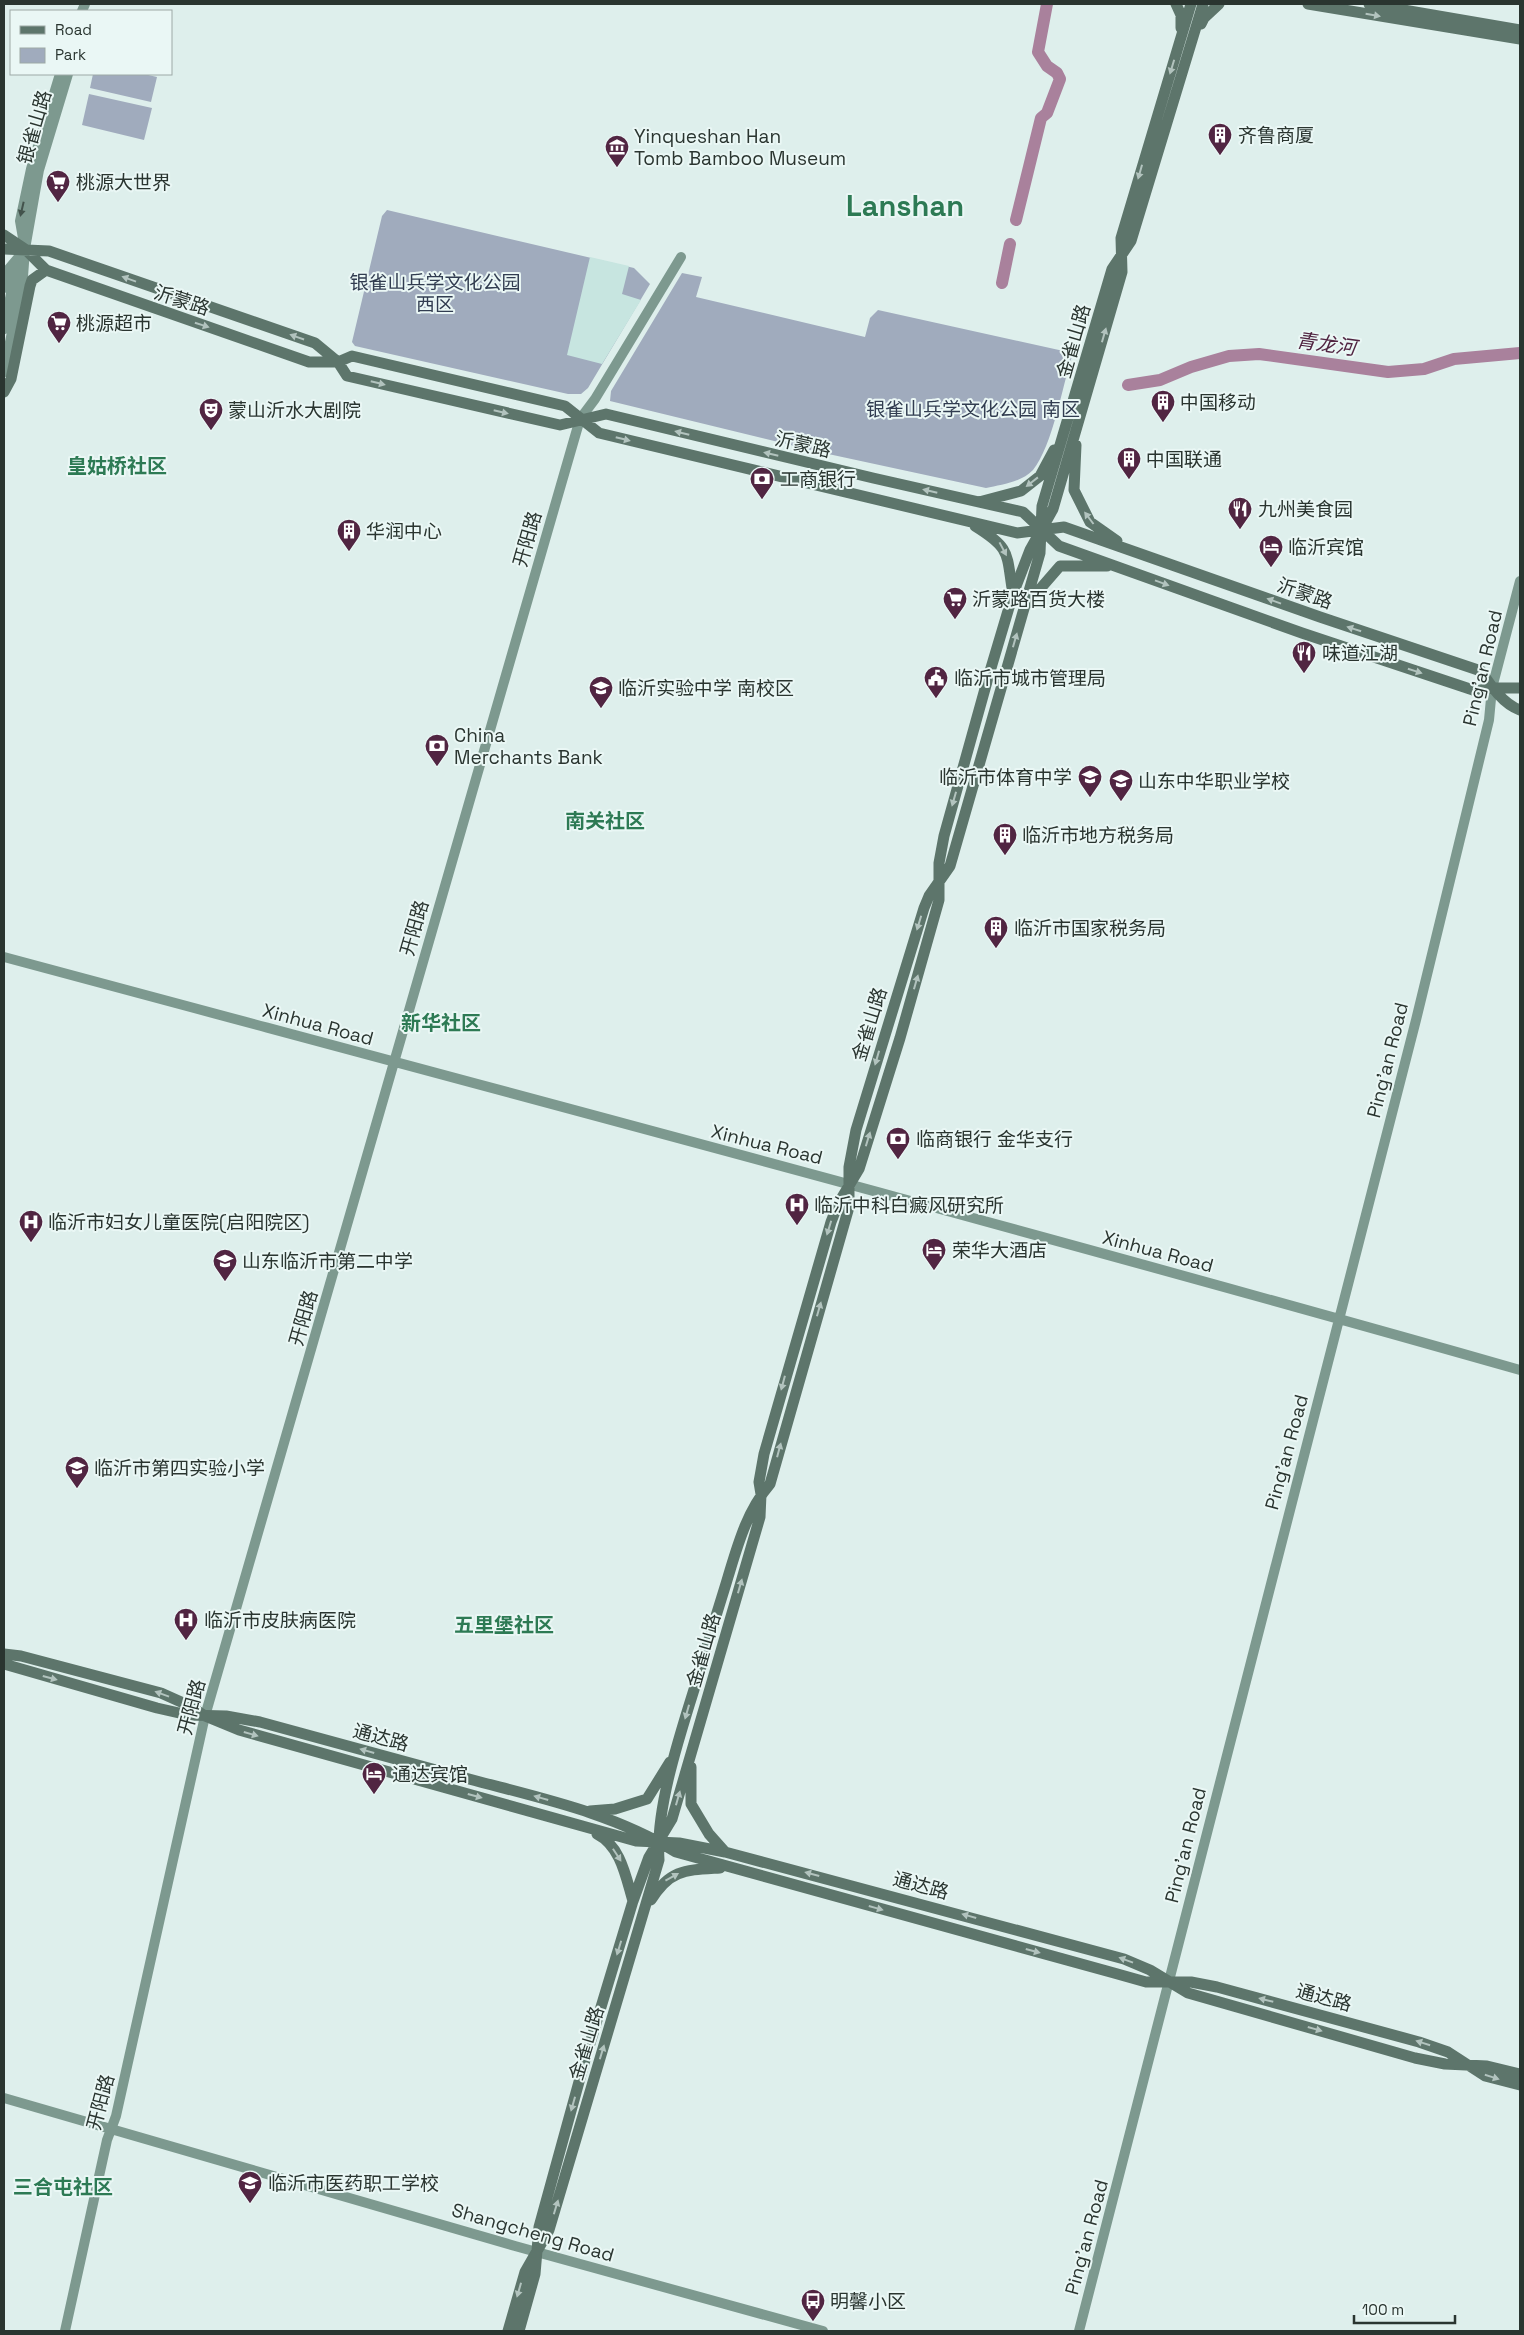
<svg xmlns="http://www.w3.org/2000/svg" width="1524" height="2335" font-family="'Space Grotesk','Noto Sans SC',sans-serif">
  <rect width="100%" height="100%" fill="#deefec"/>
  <path fill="#a0abbd" d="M93,74H144L157,77L151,102L90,88Z
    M89,94L152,108L144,140L82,125Z
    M387,210L634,268L650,284L588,388L581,394H568L355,346L352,342L382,216Z
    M682,273L702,277L696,297L865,337L870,318L878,310L1059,350L1072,356C1062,387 1053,445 1033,470C1022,482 1001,485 986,488L819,452L610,401L611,391Z"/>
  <path fill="#c7e5e0" d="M590,257L629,266L622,294L641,300L602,364L567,355Z"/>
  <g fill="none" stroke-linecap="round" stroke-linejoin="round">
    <path stroke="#a9819c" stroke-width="12" d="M1016,220L1041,118L1047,113L1060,79L1057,73L1047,66L1038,52L1047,4
      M1002,283L1010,244
      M1128,385L1160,380L1191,367L1229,356L1259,354L1388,372L1424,369L1454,359L1520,353"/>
    <path stroke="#7d998f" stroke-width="10" d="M82,11L85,4
      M24,244L20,221L31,169L60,74
      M4,288L7,271L18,258
      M4,329L15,273L21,258
      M4,372L23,277L25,249L39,170L68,74
      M4,957C510,1093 1016,1227 1520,1370
      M4,2098L515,2246L823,2331
      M65,2331L107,2140L116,2116L205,1716L580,419L595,399L681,257
      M1079,2331L1416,1020L1489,720L1492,688L1520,581"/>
    <path stroke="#5d756b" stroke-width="11" d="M1176,4L1181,15V28
      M1308,4L1520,39
      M1369,4L1520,30
      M1201,24L1204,18L1219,4
      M4,235L25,249L46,270L309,362H338L352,356L565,406L599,433L1017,533L1064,527L1320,617L1481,671C1491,686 1503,704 1520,710
      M4,249L49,251L315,343L338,362L347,376L560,425L606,414L873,478L1023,512L1059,546L1302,633L1476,691L1492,688H1520
      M4,392L11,379L30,286L32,280L46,270
      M1076,445L1074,490L1090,522L1117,541
      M979,502L1021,491L1040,476L1054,450
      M975,526C1012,549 1006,553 1013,594
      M1027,604L1060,566H1107
      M4,1654L21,1656L161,1693L190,1706L205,1716L239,1730L636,1841L679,1843L725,1852L1124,1959L1150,1970L1188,1993L1415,2058L1445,2064L1487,2066L1520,2074
      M4,1664L157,1708L188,1715L226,1716L260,1722C329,1741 399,1760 469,1779C540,1798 613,1813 676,1852L1114,1973L1146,1982H1191L1217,1987L1419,2042L1448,2052L1485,2076L1520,2085
      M691,1767V1804L709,1834L725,1852
      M590,1811L615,1809L647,1799L670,1762
      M597,1834C621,1846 626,1878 633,1901
      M651,1900C670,1869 686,1870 720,1868
      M508,2331L525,2272L549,2230L659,1860C655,1800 687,1715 704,1657C711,1630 720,1604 728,1577C738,1544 747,1511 770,1484L849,1207V1167L856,1130L924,908L929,896L950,866L1040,553L1042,506L1112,269L1131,241L1203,4
      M519,2331L535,2274L539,2227L585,2060L633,1901L649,1857L672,1819L760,1517L761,1494L759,1482L764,1454L831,1222L838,1204L859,1169L900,1038L939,900V863L944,836L988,678L1013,594L1030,550L1053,509L1122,272L1121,238L1191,4"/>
  </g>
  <defs><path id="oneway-solid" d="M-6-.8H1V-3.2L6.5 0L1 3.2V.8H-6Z" transform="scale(1.25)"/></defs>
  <g fill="#b2c3be">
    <use href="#oneway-solid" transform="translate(1373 15) rotate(10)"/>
    <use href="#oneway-solid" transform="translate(1172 67) rotate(107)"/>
    <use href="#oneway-solid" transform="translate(1140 172) rotate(106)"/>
    <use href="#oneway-solid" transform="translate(129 279) rotate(-160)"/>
    <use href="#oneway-solid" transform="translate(202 325) rotate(18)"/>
    <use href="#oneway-solid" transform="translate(1104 335) rotate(-74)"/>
    <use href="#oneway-solid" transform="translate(297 337) rotate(-161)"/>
    <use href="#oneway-solid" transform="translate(378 383) rotate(14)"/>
    <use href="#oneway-solid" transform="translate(501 412) rotate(13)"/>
    <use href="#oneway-solid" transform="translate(682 433) rotate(-166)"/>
    <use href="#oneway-solid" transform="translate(623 439) rotate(14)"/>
    <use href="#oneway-solid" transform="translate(771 454) rotate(-167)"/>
    <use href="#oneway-solid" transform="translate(1032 482) rotate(142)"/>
    <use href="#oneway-solid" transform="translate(930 491) rotate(-167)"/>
    <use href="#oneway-solid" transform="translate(1089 518) rotate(-127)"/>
    <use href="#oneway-solid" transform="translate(1003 549) rotate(62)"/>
    <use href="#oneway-solid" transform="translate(1162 583) rotate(20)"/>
    <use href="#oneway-solid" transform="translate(1274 601) rotate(-160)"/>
    <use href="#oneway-solid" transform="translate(1354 629) rotate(-162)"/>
    <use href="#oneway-solid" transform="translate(1015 640) rotate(-74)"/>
    <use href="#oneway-solid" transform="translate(1415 671) rotate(18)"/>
    <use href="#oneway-solid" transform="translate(954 799) rotate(106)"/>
    <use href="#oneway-solid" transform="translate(919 923) rotate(107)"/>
    <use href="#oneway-solid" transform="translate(916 982) rotate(-74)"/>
    <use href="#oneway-solid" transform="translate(877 1058) rotate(106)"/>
    <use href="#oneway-solid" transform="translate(868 1139) rotate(-73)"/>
    <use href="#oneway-solid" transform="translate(829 1228) rotate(107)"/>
    <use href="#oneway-solid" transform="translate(819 1309) rotate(-74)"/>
    <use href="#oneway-solid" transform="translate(783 1383) rotate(105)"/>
    <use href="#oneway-solid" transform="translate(779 1450) rotate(-75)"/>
    <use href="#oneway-solid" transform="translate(740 1586) rotate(-74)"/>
    <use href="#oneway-solid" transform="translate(50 1678) rotate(15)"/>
    <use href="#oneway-solid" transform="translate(162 1694) rotate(-160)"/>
    <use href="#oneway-solid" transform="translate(687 1712) rotate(106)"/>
    <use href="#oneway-solid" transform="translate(251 1734) rotate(16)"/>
    <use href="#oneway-solid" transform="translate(367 1751) rotate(-164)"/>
    <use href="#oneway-solid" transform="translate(475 1796) rotate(15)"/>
    <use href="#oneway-solid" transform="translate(541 1798) rotate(-164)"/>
    <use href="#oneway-solid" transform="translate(678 1798) rotate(-74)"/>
    <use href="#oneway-solid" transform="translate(617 1855) rotate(57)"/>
    <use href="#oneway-solid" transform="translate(812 1874) rotate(-165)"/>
    <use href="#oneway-solid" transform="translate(672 1877) rotate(-29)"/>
    <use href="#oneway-solid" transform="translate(876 1908) rotate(16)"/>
    <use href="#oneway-solid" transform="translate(969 1916) rotate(-164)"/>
    <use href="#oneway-solid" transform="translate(619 1948) rotate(107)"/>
    <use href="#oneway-solid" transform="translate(1033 1951) rotate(15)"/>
    <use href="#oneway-solid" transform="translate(1126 1960) rotate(-160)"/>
    <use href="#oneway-solid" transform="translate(1266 2000) rotate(-166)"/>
    <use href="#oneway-solid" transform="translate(1315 2029) rotate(16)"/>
    <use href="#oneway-solid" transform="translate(1423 2043) rotate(-162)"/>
    <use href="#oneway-solid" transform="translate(602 2052) rotate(-73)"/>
    <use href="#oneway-solid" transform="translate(1492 2077) rotate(17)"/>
    <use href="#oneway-solid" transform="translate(573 2104) rotate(106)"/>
    <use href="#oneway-solid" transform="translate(556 2207) rotate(-73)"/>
    <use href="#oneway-solid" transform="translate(519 2290) rotate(106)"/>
  </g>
  <use fill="#43534c" href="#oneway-solid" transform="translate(22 209) rotate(103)"/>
  <defs>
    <symbol id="building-pin" viewBox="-11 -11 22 30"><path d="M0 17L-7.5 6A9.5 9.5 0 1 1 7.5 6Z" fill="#512542" stroke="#eaf7f5"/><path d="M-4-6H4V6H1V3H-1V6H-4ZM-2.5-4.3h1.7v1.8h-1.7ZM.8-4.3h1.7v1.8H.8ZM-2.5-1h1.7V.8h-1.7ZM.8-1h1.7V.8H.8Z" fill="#fff"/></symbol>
    <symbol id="museum-pin" viewBox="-11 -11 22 30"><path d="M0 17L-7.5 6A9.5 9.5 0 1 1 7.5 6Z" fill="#512542" stroke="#eaf7f5"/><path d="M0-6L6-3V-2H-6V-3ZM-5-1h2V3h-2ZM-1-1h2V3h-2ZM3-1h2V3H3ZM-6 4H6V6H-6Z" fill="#fff"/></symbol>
    <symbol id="supermarket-pin" viewBox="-11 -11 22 30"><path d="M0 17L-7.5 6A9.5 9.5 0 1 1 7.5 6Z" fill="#512542" stroke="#eaf7f5"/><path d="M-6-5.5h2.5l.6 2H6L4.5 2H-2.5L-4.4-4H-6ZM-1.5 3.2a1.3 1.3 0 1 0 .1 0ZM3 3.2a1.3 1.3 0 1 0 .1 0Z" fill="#fff"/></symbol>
    <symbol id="theatre-pin" viewBox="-11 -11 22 30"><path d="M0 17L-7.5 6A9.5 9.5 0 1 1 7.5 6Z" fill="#512542" stroke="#eaf7f5"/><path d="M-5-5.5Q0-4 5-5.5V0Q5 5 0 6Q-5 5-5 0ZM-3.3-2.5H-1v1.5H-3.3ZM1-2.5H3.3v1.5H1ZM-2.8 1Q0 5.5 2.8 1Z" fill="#fff"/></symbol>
    <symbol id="bank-pin" viewBox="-11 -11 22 30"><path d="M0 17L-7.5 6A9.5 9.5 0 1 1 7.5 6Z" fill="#512542" stroke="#eaf7f5"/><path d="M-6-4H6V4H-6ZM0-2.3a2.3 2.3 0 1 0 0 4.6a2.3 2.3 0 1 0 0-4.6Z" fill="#fff"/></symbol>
    <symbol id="restaurant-pin" viewBox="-11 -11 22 30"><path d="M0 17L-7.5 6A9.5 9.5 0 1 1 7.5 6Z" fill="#512542" stroke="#eaf7f5"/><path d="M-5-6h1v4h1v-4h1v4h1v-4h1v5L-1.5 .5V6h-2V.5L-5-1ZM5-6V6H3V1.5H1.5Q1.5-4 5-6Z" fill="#fff"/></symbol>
    <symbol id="hotel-pin" viewBox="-11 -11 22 30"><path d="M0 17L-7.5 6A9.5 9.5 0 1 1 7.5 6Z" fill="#512542" stroke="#eaf7f5"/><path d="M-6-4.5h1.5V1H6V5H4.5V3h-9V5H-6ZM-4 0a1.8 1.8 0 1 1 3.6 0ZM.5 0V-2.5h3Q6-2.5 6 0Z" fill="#fff"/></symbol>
    <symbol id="civic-pin" viewBox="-11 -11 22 30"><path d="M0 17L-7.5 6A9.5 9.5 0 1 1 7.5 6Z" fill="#512542" stroke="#eaf7f5"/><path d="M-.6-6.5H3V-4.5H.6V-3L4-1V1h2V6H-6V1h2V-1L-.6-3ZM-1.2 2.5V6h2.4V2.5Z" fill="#fff"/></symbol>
    <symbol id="school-pin" viewBox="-11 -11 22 30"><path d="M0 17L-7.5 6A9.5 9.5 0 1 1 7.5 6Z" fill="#512542" stroke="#eaf7f5"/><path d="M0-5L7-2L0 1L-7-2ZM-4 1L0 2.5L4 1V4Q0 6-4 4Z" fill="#fff"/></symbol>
    <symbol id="hospital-pin" viewBox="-11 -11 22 30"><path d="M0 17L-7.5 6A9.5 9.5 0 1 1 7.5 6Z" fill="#512542" stroke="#eaf7f5"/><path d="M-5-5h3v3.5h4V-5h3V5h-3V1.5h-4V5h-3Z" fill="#fff"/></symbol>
    <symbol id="bus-pin" viewBox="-11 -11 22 30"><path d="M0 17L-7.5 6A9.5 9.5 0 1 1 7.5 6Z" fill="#512542" stroke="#eaf7f5"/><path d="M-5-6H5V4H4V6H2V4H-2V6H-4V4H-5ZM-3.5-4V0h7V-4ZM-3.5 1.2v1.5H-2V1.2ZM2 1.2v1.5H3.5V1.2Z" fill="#fff"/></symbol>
  </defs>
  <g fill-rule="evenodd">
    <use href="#building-pin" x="1206" y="121" width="28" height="38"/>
    <use href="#museum-pin" x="603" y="133" width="28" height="38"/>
    <use href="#supermarket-pin" x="44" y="168" width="28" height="38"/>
    <use href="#supermarket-pin" x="45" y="309" width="28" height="38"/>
    <use href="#building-pin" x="1149" y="388" width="28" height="38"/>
    <use href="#theatre-pin" x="197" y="396" width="28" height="38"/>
    <use href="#building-pin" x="1115" y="445" width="28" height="38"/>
    <use href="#bank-pin" x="748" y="465" width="28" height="38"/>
    <use href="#restaurant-pin" x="1226" y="495" width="28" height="38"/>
    <use href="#building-pin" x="335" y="517" width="28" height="38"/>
    <use href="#hotel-pin" x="1257" y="533" width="28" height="38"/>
    <use href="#supermarket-pin" x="941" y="585" width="28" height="38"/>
    <use href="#restaurant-pin" x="1290" y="639" width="28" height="38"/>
    <use href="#civic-pin" x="922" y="664" width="28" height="38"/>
    <use href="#school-pin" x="587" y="674" width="28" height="38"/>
    <use href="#bank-pin" x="423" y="732" width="28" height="38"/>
    <use href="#school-pin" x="1076" y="763" width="28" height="38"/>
    <use href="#school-pin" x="1107" y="767" width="28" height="38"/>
    <use href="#building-pin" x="991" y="821" width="28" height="38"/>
    <use href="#building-pin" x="982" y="914" width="28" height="38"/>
    <use href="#bank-pin" x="884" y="1125" width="28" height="38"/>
    <use href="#hospital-pin" x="783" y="1191" width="28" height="38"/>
    <use href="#hospital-pin" x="17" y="1208" width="28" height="38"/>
    <use href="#hotel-pin" x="920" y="1236" width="28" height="38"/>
    <use href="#school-pin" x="211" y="1247" width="28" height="38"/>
    <use href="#school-pin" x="63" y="1454" width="28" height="38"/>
    <use href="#hospital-pin" x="172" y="1606" width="28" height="38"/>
    <use href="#hotel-pin" x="360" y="1760" width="28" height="38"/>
    <use href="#school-pin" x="236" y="2169" width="28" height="38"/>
    <use href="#bus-pin" x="799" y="2287" width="28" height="38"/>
  </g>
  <g text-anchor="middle" stroke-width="4" stroke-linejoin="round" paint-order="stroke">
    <g font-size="19" fill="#2a3530" stroke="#eaf7f5">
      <text transform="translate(34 127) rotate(-74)" y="7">银雀山路</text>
      <text transform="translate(182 300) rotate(18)" y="7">沂蒙路</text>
      <text transform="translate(1073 341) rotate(-74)" y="7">金雀山路</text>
      <text transform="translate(803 444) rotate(13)" y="7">沂蒙路</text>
      <text transform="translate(527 539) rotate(-74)" y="7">开阳路</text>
      <text transform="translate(1305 593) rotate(19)" y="7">沂蒙路</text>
      <text transform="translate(1482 668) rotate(-77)" y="7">Ping'an Road</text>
      <text transform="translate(414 928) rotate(-74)" y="7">开阳路</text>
      <text transform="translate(318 1024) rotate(15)" y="7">Xinhua Road</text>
      <text transform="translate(869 1024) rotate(-73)" y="7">金雀山路</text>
      <text transform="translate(1387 1060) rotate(-76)" y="7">Ping'an Road</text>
      <text transform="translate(767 1144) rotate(14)" y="7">Xinhua Road</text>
      <text transform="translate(1158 1251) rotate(15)" y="7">Xinhua Road</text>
      <text transform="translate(303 1318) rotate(-74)" y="7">开阳路</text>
      <text transform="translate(1286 1452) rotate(-75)" y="7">Ping'an Road</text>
      <text transform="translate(703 1650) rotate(-74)" y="7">金雀山路</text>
      <text transform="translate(191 1707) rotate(-75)" y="7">开阳路</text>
      <text transform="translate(381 1737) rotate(15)" y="7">通达路</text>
      <text transform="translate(1185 1845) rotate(-76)" y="7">Ping'an Road</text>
      <text transform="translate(921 1885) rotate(15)" y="7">通达路</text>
      <text transform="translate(1324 1997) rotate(15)" y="7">通达路</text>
      <text transform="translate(586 2043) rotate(-73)" y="7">金雀山路</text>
      <text transform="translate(100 2102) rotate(-75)" y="7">开阳路</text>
      <text transform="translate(533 2232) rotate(16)" y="7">Shangcheng Road</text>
      <text transform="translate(1086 2237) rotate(-75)" y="7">Ping'an Road</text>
    </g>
    <g font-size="19" fill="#2a3530" stroke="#eaf7f5" text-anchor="start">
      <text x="1238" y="142">齐鲁商厦</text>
      <text x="634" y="143">Yinqueshan Han<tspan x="634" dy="22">Tomb Bamboo Museum</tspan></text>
      <text x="76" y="189">桃源大世界</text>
      <text x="76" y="330">桃源超市</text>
      <text x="1180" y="409">中国移动</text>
      <text x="228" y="417">蒙山沂水大剧院</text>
      <text x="1146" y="466">中国联通</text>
      <text x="780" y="486">工商银行</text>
      <text x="1258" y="516">九州美食园</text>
      <text x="366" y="538">华润中心</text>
      <text x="1288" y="554">临沂宾馆</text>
      <text x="972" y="606">沂蒙路百货大楼</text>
      <text x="1322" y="660">味道江湖</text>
      <text x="954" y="685">临沂市城市管理局</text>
      <text x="618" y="695">临沂实验中学 南校区</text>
      <text x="454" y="742">China<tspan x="454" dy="22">Merchants Bank</tspan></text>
      <text x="1072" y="784" text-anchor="end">临沂市体育中学</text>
      <text x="1138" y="788">山东中华职业学校</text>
      <text x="1022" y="842">临沂市地方税务局</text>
      <text x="1014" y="935">临沂市国家税务局</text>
      <text x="916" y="1146">临商银行 金华支行</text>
      <text x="814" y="1212">临沂中科白癜风研究所</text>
      <text x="48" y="1229">临沂市妇女儿童医院(启阳院区)</text>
      <text x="952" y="1257">荣华大酒店</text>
      <text x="242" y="1268">山东临沂市第二中学</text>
      <text x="94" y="1475">临沂市第四实验小学</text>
      <text x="204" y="1627">临沂市皮肤病医院</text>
      <text x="392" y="1781">通达宾馆</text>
      <text x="268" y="2190">临沂市医药职工学校</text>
      <text x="830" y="2308">明馨小区</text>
    </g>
    <g font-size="19" fill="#313c50" stroke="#eaf7f5">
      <text x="435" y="289">银雀山兵学文化公园<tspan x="435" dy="22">西区</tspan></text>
      <text x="973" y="416">银雀山兵学文化公园 南区</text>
    </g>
    <g font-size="20" font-style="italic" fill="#512542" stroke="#eaf7f5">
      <text transform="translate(1326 344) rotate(8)" y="7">青龙河</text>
    </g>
    <g font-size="20" font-weight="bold" fill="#2d7a54" stroke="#eaf7f5">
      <text x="117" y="473">皇姑桥社区</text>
      <text x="605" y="828">南关社区</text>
      <text x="441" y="1030">新华社区</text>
      <text x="504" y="1632">五里堡社区</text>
      <text x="63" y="2194">三合屯社区</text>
    </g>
    <g font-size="29" font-weight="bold" fill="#2d7a54" stroke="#eaf7f5">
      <text x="905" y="216">Lanshan</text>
    </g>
  </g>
  <rect width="1524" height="2335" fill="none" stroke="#2a3530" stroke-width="10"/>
  <rect x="10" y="10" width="162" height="65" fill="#eaf7f5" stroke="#9da9a6"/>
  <rect x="20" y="26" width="25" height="8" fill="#5d756b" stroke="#9da9a6"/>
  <text x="55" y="35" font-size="15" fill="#2a3530">Road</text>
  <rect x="20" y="48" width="25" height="15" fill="#a0abbd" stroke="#9da9a6"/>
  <text x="55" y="60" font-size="15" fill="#2a3530">Park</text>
  <path d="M1354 2315v8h101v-8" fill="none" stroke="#2a3530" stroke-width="2.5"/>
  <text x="1362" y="2315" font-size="15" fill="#2a3530" stroke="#eaf7f5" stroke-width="4" paint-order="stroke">100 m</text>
</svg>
